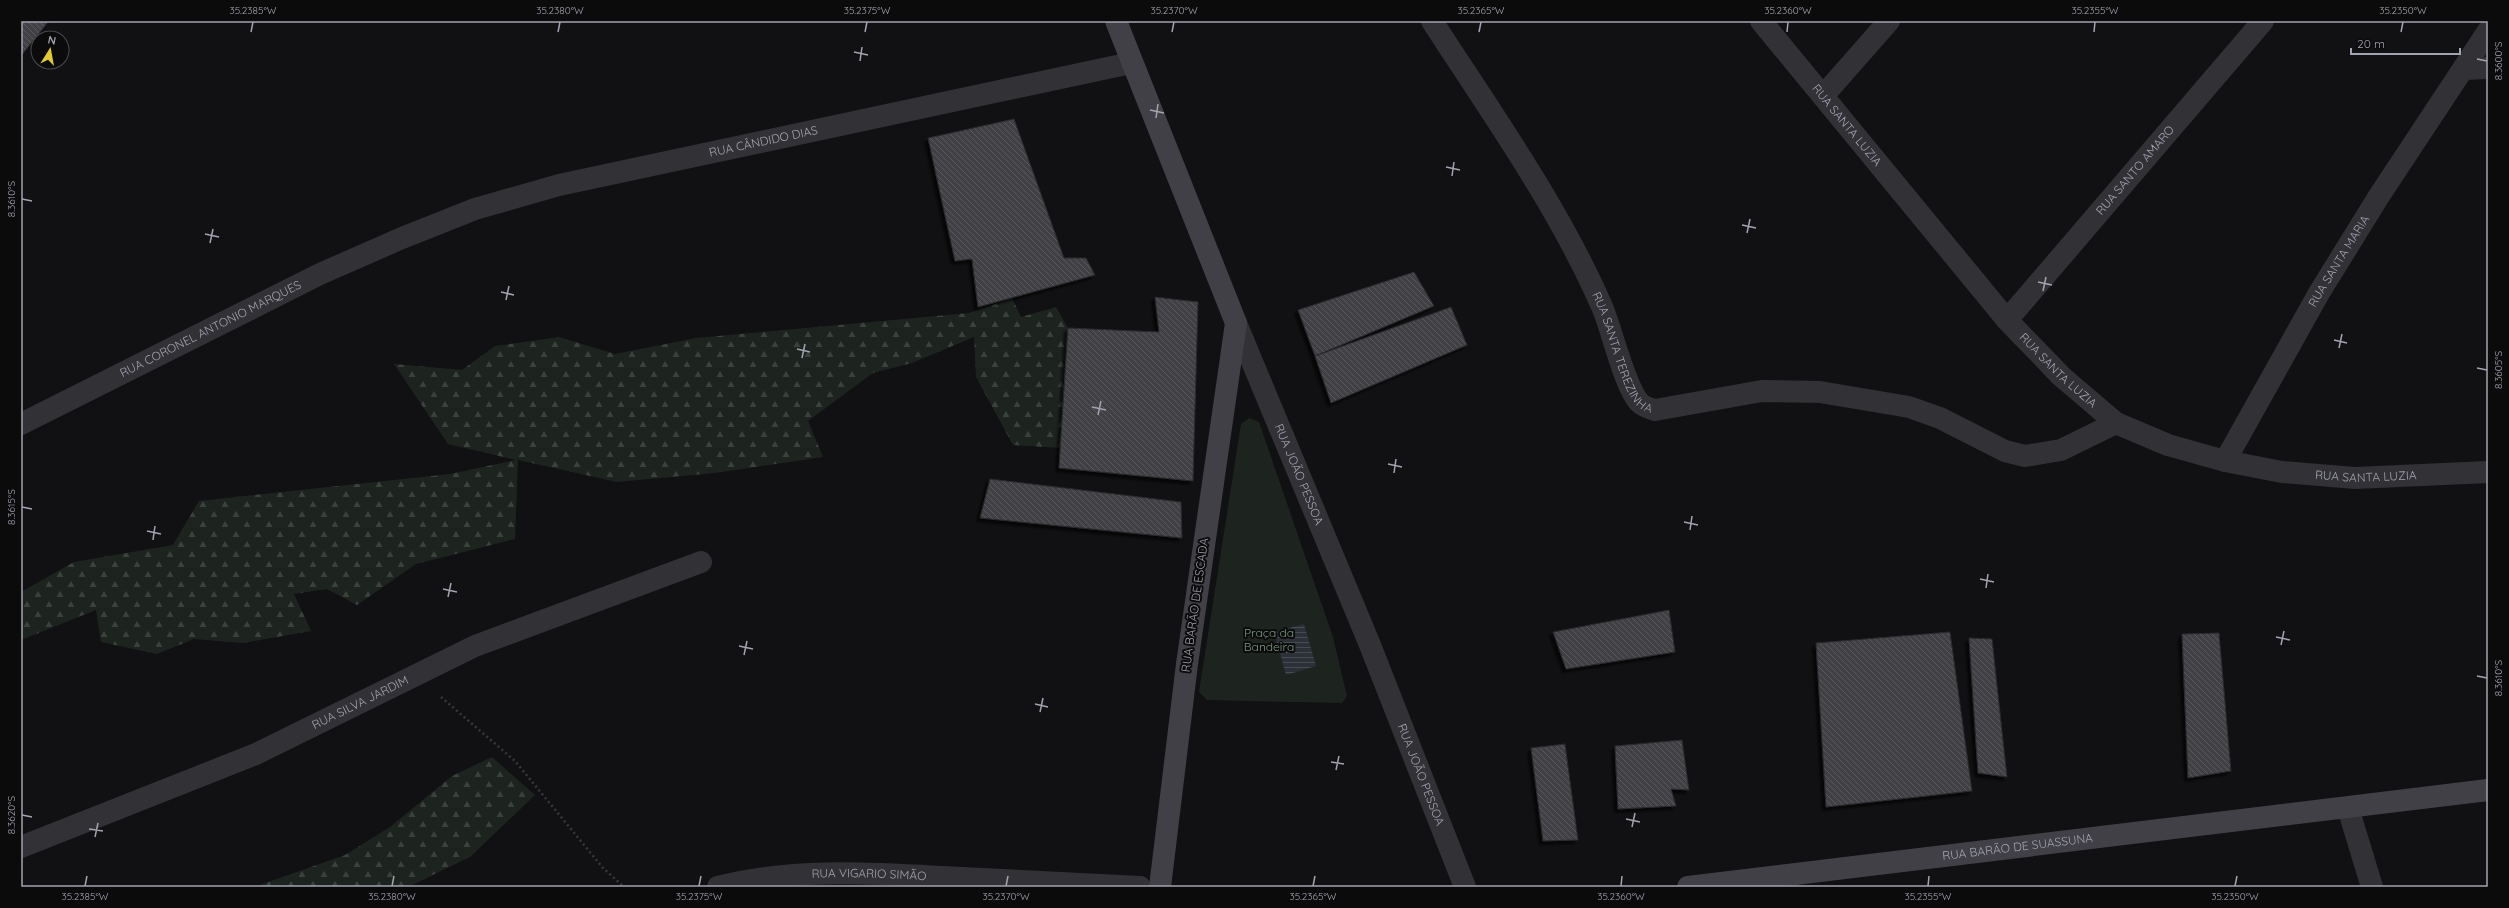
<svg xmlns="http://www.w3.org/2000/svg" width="2509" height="908" font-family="Quicksand,sans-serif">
  <defs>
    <pattern id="forest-firs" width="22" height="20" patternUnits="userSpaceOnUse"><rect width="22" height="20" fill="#1d241f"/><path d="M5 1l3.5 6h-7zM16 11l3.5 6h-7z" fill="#3b413d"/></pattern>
    <pattern id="water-rules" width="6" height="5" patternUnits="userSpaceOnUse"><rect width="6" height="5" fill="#2c3038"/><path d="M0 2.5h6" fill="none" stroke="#474b52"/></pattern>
    <pattern id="building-back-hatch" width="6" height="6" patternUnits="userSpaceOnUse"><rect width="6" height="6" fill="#403f44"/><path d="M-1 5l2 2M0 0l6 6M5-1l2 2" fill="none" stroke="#58585d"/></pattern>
    <filter id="shadow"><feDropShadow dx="-3.5" dy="3.5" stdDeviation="1" flood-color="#0009"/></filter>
  </defs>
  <rect width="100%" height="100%" fill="#111012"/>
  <path fill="#1d241f" d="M1249,418L1259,422L1333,637L1347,696L1342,703L1207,700L1199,692L1241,424Z"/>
  <path fill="url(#forest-firs)" d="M1012,298L1021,317L1056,307L1068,328L1061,448L1013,445L976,377L974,337L912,363L873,373L808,421L823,457L714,473L617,482L518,460L515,539L416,564L357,605L327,589L294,594L311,631L243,643L194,639L157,654L101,642L96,610L21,640V592L74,562L173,545L199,501L450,474L516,460L448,444L394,364L462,370L495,346L559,337L615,354L696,338L969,313Z
    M492,757L535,795L470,857L408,887H254L345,855L390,827L452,776Z"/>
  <path fill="url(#water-rules)" d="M1304,624L1316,666L1286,675L1274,632Z"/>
  <path fill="url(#building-back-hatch)" stroke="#2b2a2d" filter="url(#shadow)" d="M21,21L48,22L21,56Z
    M1014,119L1064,258H1086L1095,275L978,307L972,259L955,261L928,138Z
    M1414,272L1434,306L1315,356L1298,310Z
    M1155,297L1198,302L1193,481L1059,468L1068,328L1159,332Z
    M1451,307L1467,345L1331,403L1315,356Z
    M990,479L1181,502L1182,538L980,518Z
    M1669,610L1675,652L1566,669L1553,632Z
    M1950,632L1972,791L1826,807L1816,643Z
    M2219,633L2231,771L2188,778L2182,634Z
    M1969,638L1992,639L2007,777L1978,773Z
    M1682,740L1689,790L1671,789L1676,806L1618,809L1615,746Z
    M1565,744L1578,840L1543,841L1531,748Z"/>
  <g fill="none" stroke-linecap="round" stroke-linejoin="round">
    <path stroke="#38383d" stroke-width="2.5" stroke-dasharray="2 3" stroke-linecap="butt" d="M441,697L515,761L603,868L624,887"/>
    <g stroke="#323236" stroke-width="22">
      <path id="s1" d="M1432,21C1492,114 1559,207 1603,309C1612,331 1625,387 1639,402C1643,407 1649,408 1655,410L1762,391L1820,392L1909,407L1940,418L2005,451L2025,456L2061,450L2116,423"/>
      <path id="s2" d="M1761,21L2007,320L2061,376L2116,423L2168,445L2225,461L2282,472L2355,478L2488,472"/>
      <path d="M2464,69L2488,68"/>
      <path d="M1823,96L1889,21"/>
      <path id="s3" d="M2007,320L2263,21"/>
      <path id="s4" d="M1236,323L1370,645L1465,887"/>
      <path id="s5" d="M21,424L320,274L402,238L475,209L559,185L1131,63"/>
      <path id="s6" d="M2225,461L2319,293L2379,196L2488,31"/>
      <path d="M2348,808L2372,887"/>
      <path id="s7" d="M21,847L256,754L475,646L701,562"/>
      <path id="s8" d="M718,887C790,868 869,873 942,877C1008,880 1074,884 1140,887"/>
    </g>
    <g stroke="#404046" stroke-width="22">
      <path d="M1116,21L1236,323L1187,664L1160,887"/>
      <path id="s9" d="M1688,887L2488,790"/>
    </g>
  </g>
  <path fill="none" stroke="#a3a4b1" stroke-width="1.5" d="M251,32L253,22M558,32L560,22M865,32L867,22M1172,32L1174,22M1479,32L1481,22M1787,32L1788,22M2094,32L2095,22M2401,32L2403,22M854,52L868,55M2477,59L2487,61M860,61L862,47M1150,110L1164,113M1156,118L1158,104M1446,167L1460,170M1452,176L1454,162M22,199L32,201M1742,225L1756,228M1747,233L1750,219M205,234L219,237M210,243L213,229M2038,282L2052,285M2043,291L2046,277M501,292L514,295M506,300L509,286M2334,340L2347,343M2339,348L2342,334M797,349L810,352M802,358L805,344M2477,368L2487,370M1092,407L1106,410M1098,415L1101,401M1388,464L1402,467M1394,473L1396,459M22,507L32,509M1684,522L1698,525M1690,530L1692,516M147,531L161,534M153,540L155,526M1980,579L1994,582M1986,588L1988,574M443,589L457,592M448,597L451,583M2276,637L2290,640M2281,645L2284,631M739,646L753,649M744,655L747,641M2477,676L2487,678M1035,704L1048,707M1040,712L1043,698M1331,762L1344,764M1336,770L1339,756M22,815L32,817M1626,819L1640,822M1632,827L1635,813M89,829L103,831M95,837L98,823M85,886L87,876M392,886L394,876M699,886L701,876M1006,886L1008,876M1313,886L1315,876M1621,886L1622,876M1928,886L1929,876M2235,886L2237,876"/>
  <g text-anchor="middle" stroke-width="4" stroke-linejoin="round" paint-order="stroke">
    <g font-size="12" fill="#a3a4b1" stroke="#0c0b0c">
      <text dy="4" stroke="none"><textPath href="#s2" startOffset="135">RUA SANTA LUZIA</textPath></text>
      <text dy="4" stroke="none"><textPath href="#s5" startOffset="799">RUA CÂNDIDO DIAS</textPath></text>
      <text dy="4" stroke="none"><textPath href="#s3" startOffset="197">RUA SANTO AMARO</textPath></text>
      <text dy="4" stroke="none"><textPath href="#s6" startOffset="230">RUA SANTA MARIA</textPath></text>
      <text dy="4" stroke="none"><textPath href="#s5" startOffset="212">RUA CORONEL ANTONIO MARQUES</textPath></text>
      <text dy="4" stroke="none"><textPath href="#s1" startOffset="384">RUA SANTA TEREZINHA</textPath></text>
      <text dy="4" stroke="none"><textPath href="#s2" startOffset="459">RUA SANTA LUZIA</textPath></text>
      <text dy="4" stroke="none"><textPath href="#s4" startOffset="164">RUA JOÃO PESSOA</textPath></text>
      <text dy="4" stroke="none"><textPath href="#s2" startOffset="795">RUA SANTA LUZIA</textPath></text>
      <text transform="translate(1195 605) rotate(-82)" y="4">RUA BARÃO DE ESCADA</text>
      <text dy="4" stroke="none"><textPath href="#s7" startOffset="369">RUA SILVA JARDIM</textPath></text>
      <text dy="4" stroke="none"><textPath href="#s4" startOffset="488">RUA JOÃO PESSOA</textPath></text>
      <text dy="4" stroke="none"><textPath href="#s9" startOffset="332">RUA BARÃO DE SUASSUNA</textPath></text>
      <text dy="4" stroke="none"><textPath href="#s8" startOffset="152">RUA VIGARIO SIMÃO</textPath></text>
    </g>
    <g font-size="12" fill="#7b9b83" stroke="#0c0b0c">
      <text x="1269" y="637">Praça da<tspan x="1269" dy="14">Bandeira</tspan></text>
    </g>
  </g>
  <rect width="2509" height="908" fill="none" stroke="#0c0b0c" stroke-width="44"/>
  <g transform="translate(50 50) rotate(11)"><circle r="19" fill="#0c0b0c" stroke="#48484e"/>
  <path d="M0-3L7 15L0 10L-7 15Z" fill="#e0c93a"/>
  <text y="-6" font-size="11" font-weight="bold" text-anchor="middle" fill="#a3a4b1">N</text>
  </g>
  <path d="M2351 48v6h109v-6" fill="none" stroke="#a3a4b1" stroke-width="2"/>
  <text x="2357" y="48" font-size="12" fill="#a3a4b1" stroke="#0c0b0c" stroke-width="3" paint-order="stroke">20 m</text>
  <rect x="22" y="22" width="2465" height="864" fill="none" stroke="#a3a4b1" stroke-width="1.5"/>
  <g font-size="10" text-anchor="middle" fill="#a3a4b1">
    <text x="253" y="14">35.2385°W</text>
    <text x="560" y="14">35.2380°W</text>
    <text x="867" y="14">35.2375°W</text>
    <text x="1174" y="14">35.2370°W</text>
    <text x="1481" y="14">35.2365°W</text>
    <text x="1788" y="14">35.2360°W</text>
    <text x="2095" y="14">35.2355°W</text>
    <text x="2403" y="14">35.2350°W</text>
    <text transform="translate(2498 61) rotate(-90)" y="4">8.3600°S</text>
    <text transform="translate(11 199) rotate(-90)" y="4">8.3610°S</text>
    <text transform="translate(2498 370) rotate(-90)" y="4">8.3605°S</text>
    <text transform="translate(11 507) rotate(-90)" y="4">8.3615°S</text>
    <text transform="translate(2498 678) rotate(-90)" y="4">8.3610°S</text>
    <text transform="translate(11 815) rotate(-90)" y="4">8.3620°S</text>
    <text x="85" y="900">35.2385°W</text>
    <text x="392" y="900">35.2380°W</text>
    <text x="699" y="900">35.2375°W</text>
    <text x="1006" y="900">35.2370°W</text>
    <text x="1313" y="900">35.2365°W</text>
    <text x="1621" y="900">35.2360°W</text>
    <text x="1928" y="900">35.2355°W</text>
    <text x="2235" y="900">35.2350°W</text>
  </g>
</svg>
